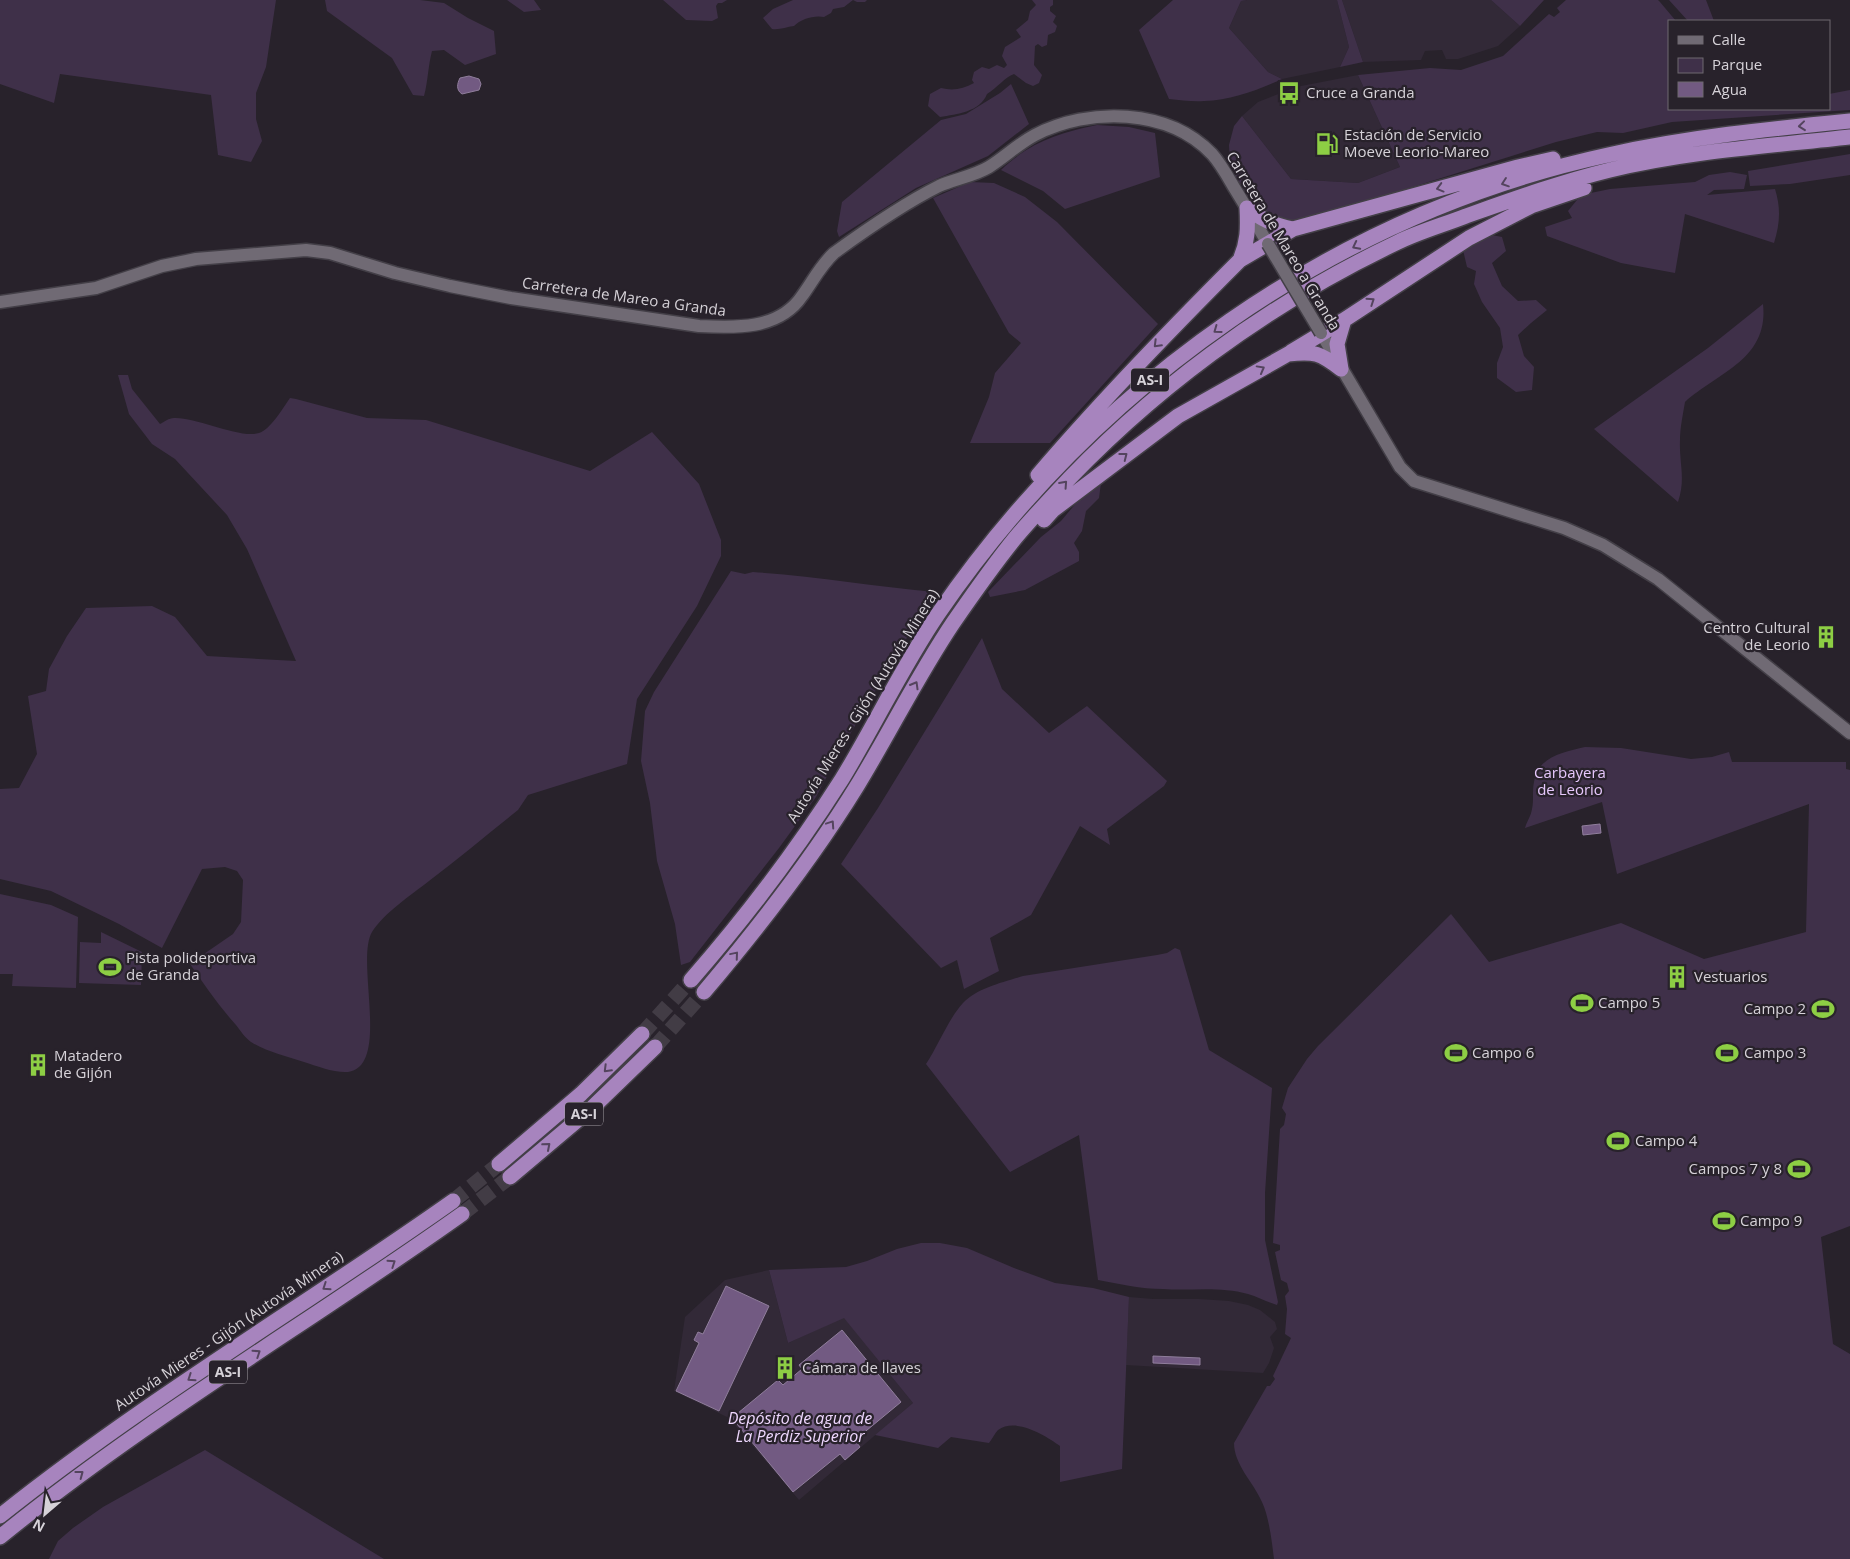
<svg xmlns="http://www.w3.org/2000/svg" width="1850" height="1559" font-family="'Open Sans',sans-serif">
  <rect width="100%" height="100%" fill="#28222b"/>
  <path fill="#322937" d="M1247,0H1337L1349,47L1340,67L1282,79L1268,72L1229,28L1241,1Z
    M1342,0H1491L1520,26L1498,46L1458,59H1446L1442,50L1425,51L1421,60L1363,62Z
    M1358,75L1400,167L1358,183L1291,179L1242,116L1258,102L1296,87Z
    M769,1270L788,1343L844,1317L913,1403L799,1500L729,1418L674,1391L685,1317L725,1280Z
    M1129,1297L1153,1299H1199L1229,1301L1248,1305L1260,1310L1275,1322L1277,1329L1270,1337L1274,1348L1269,1363L1263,1373L1126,1365Z"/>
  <path fill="#3f3049" d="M0,0H276L266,67L256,93V119L262,141L251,162L218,155L211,95L60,74L54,103L0,84Z
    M325,0H420L444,3L468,18L494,31L496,54L465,65L444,50L432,51C428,66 428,81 424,96L413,95L392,58L327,11Z
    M507,0H534L541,10L524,12Z
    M663,0H727L722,3H718L716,6L718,18L712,21L686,20Z
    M793,0H867L865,2H857L853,0L844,7L833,9L831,13L824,17C814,15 801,19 794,26C786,27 780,30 772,29L763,18L773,9Z
    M1032,0H1053V5L1050,7V11L1056,16L1053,22L1057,26L1055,32L1048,35L1047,45L1042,47L1038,44L1035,46L1034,65L1042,75L1039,83L1033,86L1026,83L1014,74C1005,77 997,88 987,94C980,112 957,114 940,117L928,106L930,94L941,88C953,91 963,89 974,83L972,80L974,72L982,67L989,69L997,65L1004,68L1007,65L1002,56L1005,47L1021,37L1016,30L1028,20L1030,11L1036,5Z
    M1173,0H1247L1241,1L1229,28L1268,72L1282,79C1258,90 1232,100 1204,101C1193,102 1181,100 1169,99L1139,30Z
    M1337,0H1342L1363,62L1340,67L1349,47Z
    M1491,0H1544L1520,26Z
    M1566,0H1658L1660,2L1676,21H1669V109H1829V94L1850,90V110L1672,122L1623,133L1597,132L1556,142L1352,206L1293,222H1280L1256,206L1245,195L1237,180L1230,163L1229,145L1234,126L1242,116L1291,179L1358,183L1400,167L1358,75L1430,68L1461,70L1503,56L1549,14L1554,17L1560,12L1557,8Z
    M1669,0H1706L1714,21H1688Z
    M1011,84L1029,124L988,156L916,188L839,237L837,231L842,202L941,120L966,114L1000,93Z
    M1097,125L1129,127L1155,133L1160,177L1065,209L1043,191L1001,170C1030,142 1059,133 1097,125Z
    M1850,154V175L1790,184L1750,186L1748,171Z
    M1730,172L1747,175L1744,189L1714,190L1707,195L1775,189C1781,208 1780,224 1774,243L1685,214L1675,273L1621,263L1547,236L1545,227L1572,218L1568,211L1581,195L1610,189L1695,182L1709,175Z
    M970,182L994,183L1025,197L1057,222L1158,324L1050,443H970L989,397L995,373L1021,343L1009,333L933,198Z
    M1492,235L1502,237L1506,251L1492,263L1502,286L1518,301L1536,300L1547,310L1531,323L1518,335L1524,356L1534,367L1532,390L1516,392L1497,378V363L1503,347L1500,328L1482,302L1474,284L1476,271L1467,267L1463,250Z
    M1763,304C1769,359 1719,372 1685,402C1683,414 1680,428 1680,440C1679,464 1686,478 1678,502L1594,429L1708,348Z
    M118,375H128L132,389L160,424C164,422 169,418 174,418C196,417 240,439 259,433C270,430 283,408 290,398L296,399L367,418L426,420L590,471L652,432L699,484L721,540V556L697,606L637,699L627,764L528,795L518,810C488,834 459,858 429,881C411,895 384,913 372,932C355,961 391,1066 348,1072C334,1073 317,1066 304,1062C286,1056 267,1052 251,1042C245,1038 240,1030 236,1025C218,1005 203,983 188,961L201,956L233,934L241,922L243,880L237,871L225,867L202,869L162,948L119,924L51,891L0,879V789L19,788L37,754L28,696L46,691L49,669L67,636L86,608L152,606L175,617L207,656L296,661L247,549L227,515L175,459L152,444L129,414Z
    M1101,483L1099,498L1086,511L1082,531L1074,543L1079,552V561L1025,590L990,597L988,592L1041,537L1061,521L1082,496Z
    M731,571L745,574L753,572C814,576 873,586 934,592L843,746L816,797L779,848L690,962L681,965L675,924L657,861L650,803L641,761L645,711L654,692Z
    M982,638L1002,689L1049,733L1087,706L1167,781L1164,786L1107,829L1110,845L1080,826L1031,915L990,938L999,971L964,989L957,960L941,968L841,864L878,808Z
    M1585,747L1621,748L1691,759L1712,757L1729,752L1732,762H1846V769L1850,770V1226L1821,1237L1833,1344L1850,1354V1559H1274C1272,1542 1269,1517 1262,1502C1254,1483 1234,1465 1234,1443L1267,1386H1270L1275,1379L1273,1376L1291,1338L1285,1334L1287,1309L1285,1296L1289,1291L1287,1283L1281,1280L1275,1252L1280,1250V1245L1273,1243L1280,1129L1284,1125L1286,1114L1282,1108L1288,1088L1307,1059L1318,1046L1451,914L1489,962L1621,923L1704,959L1806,932L1809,804L1617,874L1602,802L1525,828C1527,821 1531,816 1532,809C1534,800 1532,791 1534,782C1538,756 1564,752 1585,747Z
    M0,894L51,905L78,917L76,988L12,986L13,974H0Z
    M101,932L142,952L141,985L79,983L80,942L101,943Z
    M1175,948L1180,950L1209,1050L1272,1088L1265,1193V1240L1278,1302L1277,1305C1267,1302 1258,1297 1248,1294C1220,1286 1191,1291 1163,1289C1141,1289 1119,1284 1098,1280L1079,1135L1010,1172L926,1064C938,1046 949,1018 963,1003C977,988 1004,982 1023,976L1157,955L1167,953Z
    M921,1243H940L967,1248L1014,1268L1055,1283L1093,1288L1129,1297L1122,1469L1060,1482V1446C1046,1436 1016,1417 998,1430C995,1433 992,1439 989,1443L951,1437L938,1448L875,1435L913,1403L844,1318L788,1343L769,1270L846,1267L867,1261L897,1249Z
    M205,1450L384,1559H49L58,1541L73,1528L103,1507Z"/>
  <path fill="#725a82" stroke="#907e9c" d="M469,76L479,79L481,84L479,90L462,94C456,90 457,84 460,78Z
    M1600,824L1601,833L1583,835L1582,826Z
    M726,1286L769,1306L719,1411L676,1391L699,1343L694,1340L698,1332L703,1334Z
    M842,1330L901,1402L855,1440L860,1447L845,1460L840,1454L793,1492L732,1418L778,1380L783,1385L802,1369L799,1365Z
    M1153,1356L1200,1358V1365L1153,1363Z"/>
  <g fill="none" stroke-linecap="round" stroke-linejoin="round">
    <path stroke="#423c45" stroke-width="15" stroke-dasharray="15 8" stroke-linecap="butt" d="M642,1034L691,980
      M655,1047L704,992
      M453,1201L499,1164
      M462,1214L510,1177"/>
    <defs>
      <path id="tertiary" d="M0,302L96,288L162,266L196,259L306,250L330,253L395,273L450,286L511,298L699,326C735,328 779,330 802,296C813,281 820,266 834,253C867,229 903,204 939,186C955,179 974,176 989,167C1005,157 1018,144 1035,135C1089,107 1168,108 1212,154C1221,164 1228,177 1235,189C1246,207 1257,225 1268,244
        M1321,333L1400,467L1414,481L1564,528L1603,545L1658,579L1850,733"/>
      <path id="motorway" d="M1247,208C1262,220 1274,225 1293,229L1518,167L1553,159
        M1240,260L1293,229
        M1291,352L1344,320
        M1341,369L1337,344L1344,320L1469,238L1531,206L1584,188
        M1038,475C1102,400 1170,330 1240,260C1248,242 1248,228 1247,208
        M1044,520L1053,510L1178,416L1288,354C1315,351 1320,353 1341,369
        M691,980C746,917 797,850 842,779C875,725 902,667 938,614C1095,385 1336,214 1608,155C1688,137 1769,129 1850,121
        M704,992C759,927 812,859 857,786C890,732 918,675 953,623C973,594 994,564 1016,537C1027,524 1039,511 1051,498C1148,392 1266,305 1396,243C1418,232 1443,225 1466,216C1514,199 1561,182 1610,170C1689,151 1770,146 1850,137
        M499,1164L581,1094L642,1034
        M510,1177L593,1107L655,1047
        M0,1516C144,1401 303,1307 453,1201
        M0,1537C146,1418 309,1323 462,1214"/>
    </defs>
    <use href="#tertiary" stroke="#433f47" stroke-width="15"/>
    <use href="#motorway" stroke="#433f47" stroke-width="18"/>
    <use href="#tertiary" stroke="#706a74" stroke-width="12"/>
    <use href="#motorway" stroke="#a784be" stroke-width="15"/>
    <defs>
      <path id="tertiary-bridge" d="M1268,244L1321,333"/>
    </defs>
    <use href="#tertiary-bridge" stroke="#433f47" stroke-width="15" stroke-linecap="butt"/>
    <use href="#tertiary-bridge" stroke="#706a74" stroke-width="12"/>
  </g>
  <defs><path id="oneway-chevron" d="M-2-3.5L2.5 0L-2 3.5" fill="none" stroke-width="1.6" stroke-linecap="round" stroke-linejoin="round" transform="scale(1.25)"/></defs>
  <g stroke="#54445e">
    <use href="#oneway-chevron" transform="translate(1802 126) rotate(174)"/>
    <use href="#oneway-chevron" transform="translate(1505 183) rotate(161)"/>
    <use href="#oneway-chevron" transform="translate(1440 188) rotate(165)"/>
    <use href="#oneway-chevron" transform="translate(1356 246) rotate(153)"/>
    <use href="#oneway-chevron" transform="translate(1371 301) rotate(-34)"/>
    <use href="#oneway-chevron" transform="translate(1217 330) rotate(144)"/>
    <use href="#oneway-chevron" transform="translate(1157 344) rotate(135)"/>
    <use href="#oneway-chevron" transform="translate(1261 369) rotate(-29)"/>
    <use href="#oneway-chevron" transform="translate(1124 456) rotate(-38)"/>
    <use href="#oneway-chevron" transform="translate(1064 484) rotate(-48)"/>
    <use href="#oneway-chevron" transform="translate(915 685) rotate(-60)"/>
    <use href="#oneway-chevron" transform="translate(831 824) rotate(-56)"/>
    <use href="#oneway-chevron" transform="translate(735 955) rotate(-50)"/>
    <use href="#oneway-chevron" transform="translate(607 1069) rotate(135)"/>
    <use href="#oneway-chevron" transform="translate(547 1146) rotate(-41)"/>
    <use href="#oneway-chevron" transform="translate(392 1263) rotate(-34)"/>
    <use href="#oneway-chevron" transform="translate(326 1287) rotate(146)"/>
    <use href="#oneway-chevron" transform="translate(257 1353) rotate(-34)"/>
    <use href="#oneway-chevron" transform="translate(191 1378) rotate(146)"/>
    <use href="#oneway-chevron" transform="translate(80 1474) rotate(-37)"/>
  </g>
  <defs>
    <symbol id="bus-bare" viewBox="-9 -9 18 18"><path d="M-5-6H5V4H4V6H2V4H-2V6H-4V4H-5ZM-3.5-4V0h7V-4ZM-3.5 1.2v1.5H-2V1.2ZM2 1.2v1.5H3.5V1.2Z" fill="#8dce44" stroke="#28222b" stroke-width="2.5" paint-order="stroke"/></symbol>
    <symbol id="fuel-bare" viewBox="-9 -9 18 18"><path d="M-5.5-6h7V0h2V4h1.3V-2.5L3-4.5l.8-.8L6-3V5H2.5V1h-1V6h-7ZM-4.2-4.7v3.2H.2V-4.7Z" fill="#8dce44" stroke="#28222b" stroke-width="2.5" paint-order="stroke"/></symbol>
    <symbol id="building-bare" viewBox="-9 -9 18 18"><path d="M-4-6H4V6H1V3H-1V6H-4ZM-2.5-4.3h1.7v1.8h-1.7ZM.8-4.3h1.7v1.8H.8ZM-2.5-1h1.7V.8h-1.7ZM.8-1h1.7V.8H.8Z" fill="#8dce44" stroke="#28222b" stroke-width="2.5" paint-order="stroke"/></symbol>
    <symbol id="stadium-bare" viewBox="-9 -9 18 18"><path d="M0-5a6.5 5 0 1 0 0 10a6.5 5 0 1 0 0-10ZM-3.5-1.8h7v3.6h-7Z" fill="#8dce44" stroke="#28222b" stroke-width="2.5" paint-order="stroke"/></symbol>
  </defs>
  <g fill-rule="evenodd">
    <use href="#bus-bare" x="1273" y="77" width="32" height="32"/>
    <use href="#fuel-bare" x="1311" y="128" width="32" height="32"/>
    <use href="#building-bare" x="1810" y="621" width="32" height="32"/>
    <use href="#stadium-bare" x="94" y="951" width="32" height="32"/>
    <use href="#building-bare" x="1661" y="961" width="32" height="32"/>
    <use href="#stadium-bare" x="1566" y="987" width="32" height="32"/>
    <use href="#stadium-bare" x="1807" y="993" width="32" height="32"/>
    <use href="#stadium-bare" x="1440" y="1037" width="32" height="32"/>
    <use href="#stadium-bare" x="1711" y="1037" width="32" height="32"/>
    <use href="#building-bare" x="22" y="1049" width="32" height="32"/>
    <use href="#stadium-bare" x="1602" y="1125" width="32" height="32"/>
    <use href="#stadium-bare" x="1783" y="1153" width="32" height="32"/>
    <use href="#stadium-bare" x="1708" y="1205" width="32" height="32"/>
    <use href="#building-bare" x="769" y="1352" width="32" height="32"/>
  </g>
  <g text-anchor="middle" stroke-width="4.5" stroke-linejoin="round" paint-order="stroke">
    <g fill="#28222b" stroke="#a29da4" stroke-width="1">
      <rect x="1131" y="368.5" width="38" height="23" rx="4"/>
      <rect x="565" y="1102.5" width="38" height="23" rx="4"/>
      <rect x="209" y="1360.5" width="38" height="23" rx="4"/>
    </g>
    <g font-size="14" font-weight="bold" fill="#d6d2d8">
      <text x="1150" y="385">AS-I</text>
      <text x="584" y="1119">AS-I</text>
      <text x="228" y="1377">AS-I</text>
    </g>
    <g font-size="15" fill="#d6d2d8" stroke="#28222b" text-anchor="start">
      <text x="1306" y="98">Cruce a Granda</text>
      <text x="1344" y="140">Estación de Servicio<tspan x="1344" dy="17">Moeve Leorio-Mareo</tspan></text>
      <text x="1810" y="633" text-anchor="end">Centro Cultural<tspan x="1810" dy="17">de Leorio</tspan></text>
      <text x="126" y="963">Pista polideportiva<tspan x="126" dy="17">de Granda</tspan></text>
      <text x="1694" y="982">Vestuarios</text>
      <text x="1598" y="1008">Campo 5</text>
      <text x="1806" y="1014" text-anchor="end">Campo 2</text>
      <text x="1472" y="1058">Campo 6</text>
      <text x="1744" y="1058">Campo 3</text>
      <text x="54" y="1061">Matadero<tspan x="54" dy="17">de Gijón</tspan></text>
      <text x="1635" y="1146">Campo 4</text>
      <text x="1782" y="1174" text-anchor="end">Campos 7 y 8</text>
      <text x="1740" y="1226">Campo 9</text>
      <text x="802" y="1373">Cámara de llaves</text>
    </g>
    <g font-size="15" fill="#d6d2d8" stroke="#28222b">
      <text transform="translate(1283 241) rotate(59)" y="5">Carretera de Mareo a Granda</text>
      <text transform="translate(624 297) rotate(8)" y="5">Carretera de Mareo a Granda</text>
      <text transform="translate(863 706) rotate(-58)" y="5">Autovía Mieres - Gijón (Autovía Minera)</text>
      <text transform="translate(229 1331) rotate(-34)" y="5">Autovía Mieres - Gijón (Autovía Minera)</text>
    </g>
    <g font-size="15" fill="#e6c7fc" stroke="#28222b">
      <text x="1570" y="778">Carbayera<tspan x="1570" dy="17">de Leorio</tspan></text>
    </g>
    <g font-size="16" font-style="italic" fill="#eed7fe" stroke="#28222b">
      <text x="800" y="1424">Depósito de agua de<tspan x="800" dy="18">La Perdiz Superior</tspan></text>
    </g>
  </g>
  <rect x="1668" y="20" width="162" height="90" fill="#28222b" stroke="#6e6870"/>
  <rect x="1678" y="36" width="25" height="8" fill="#706a74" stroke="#6e6870"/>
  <text x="1712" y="45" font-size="15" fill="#d6d2d8">Calle</text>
  <rect x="1678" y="58" width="25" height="15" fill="#3f3049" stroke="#6e6870"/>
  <text x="1712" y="70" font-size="15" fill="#d6d2d8">Parque</text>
  <rect x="1678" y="82" width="25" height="15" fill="#725a82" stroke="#6e6870"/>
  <text x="1712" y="95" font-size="15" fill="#d6d2d8">Agua</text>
  <g transform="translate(45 1514) rotate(208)" stroke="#28222b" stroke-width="4" paint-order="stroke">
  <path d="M0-4L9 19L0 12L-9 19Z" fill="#d6d2d8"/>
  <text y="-8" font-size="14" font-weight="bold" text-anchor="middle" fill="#d6d2d8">N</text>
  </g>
</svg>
